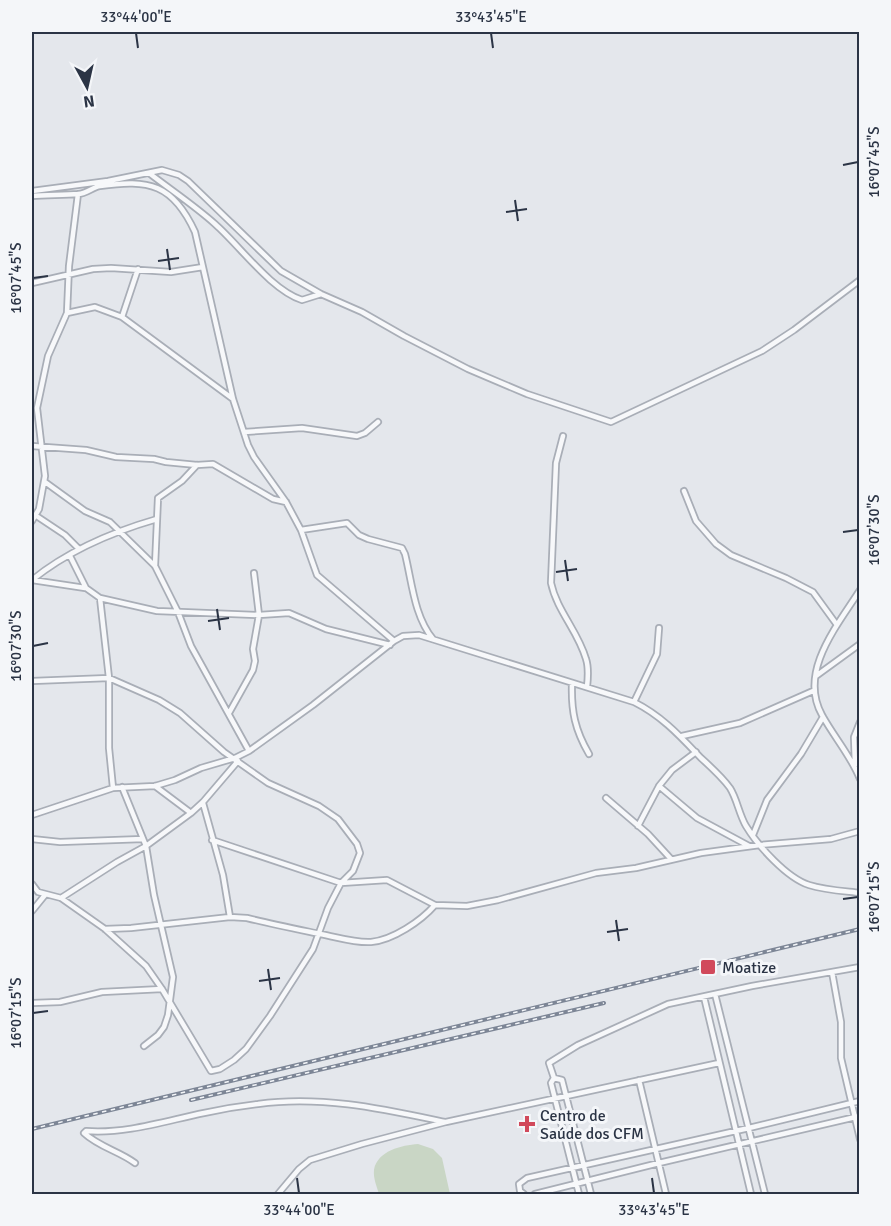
<svg xmlns="http://www.w3.org/2000/svg" width="891" height="1226" font-family="Signika,sans-serif">
  <rect width="100%" height="100%" fill="#e4e7ec"/>
  <path fill="#c9d6c5" d="M418,1144L433,1149L442,1158L450,1194H379C377,1187 373,1178 374,1170C377,1151 402,1145 418,1144Z"/>
  <g fill="none" stroke-linecap="round" stroke-linejoin="round">
    <defs>
      <path id="minor" d="M149,173C171,190 195,206 215,224C240,246 271,290 302,300L321,294
        M32,191L108,181L162,170L179,175L188,181L281,271L321,294L362,312L404,336L468,369L527,394L611,422L762,351L794,330L860,280
        M32,196C47,195 64,195 78,194C86,194 93,187 100,186C149,179 173,184 195,232L233,399L248,445L254,457L286,502L301,530L317,575L394,641
        M32,283L93,269L111,268L171,272L203,267
        M67,313L95,307L122,317L233,399
        M122,317L138,269
        M244,432L302,428L357,436L365,433L378,422
        M563,436L556,463L551,583C557,611 578,631 586,659C589,668 588,678 587,687
        M32,446L86,450L116,457L154,459L166,462L197,465L213,464L273,499L286,502
        M45,482L85,511L110,522L155,566L178,612L191,646L249,751
        M684,491L696,521L716,544L731,555L786,578L813,592L837,625
        M35,515L65,535L79,549
        M32,521L39,509L45,476L37,408L48,356L67,313L69,266L78,194
        M301,530L347,523L359,535L368,539L402,548L405,554C412,582 414,616 433,639
        M70,556L86,588L100,598L157,611L259,615L289,613L326,629L390,645
        M155,566L158,498L182,481L197,465
        M32,580C69,550 112,532 157,519
        M32,580L85,588
        M860,590C837,626 798,672 822,715C834,737 851,756 860,779
        M100,598L109,678V748L113,788
        M816,676L860,644
        M32,681L109,678L159,700L180,713L224,752L268,783L319,806L338,819L357,844L360,853L353,871L341,883L328,908L313,949L270,1016L246,1049L234,1060L220,1069L211,1071L162,989L146,966L105,929L61,898L38,892L32,884
        M572,683C571,711 575,730 589,754
        M634,702L657,654L659,628
        M229,713L253,670L255,661L253,649L259,615L254,573
        M682,736L740,723L813,691
        M855,765L854,737L860,722
        M155,786L191,813
        M659,786L697,818L749,846
        M122,787L146,846L154,895L173,977L168,1015L164,1027L158,1035L144,1046
        M606,798L648,834L671,859
        M203,803L223,875L230,917
        M32,815L113,788L155,786L175,780L201,768L235,758L249,751L313,705L394,641L403,636L419,635L634,702C662,716 680,736 701,758C711,767 722,777 730,788C737,799 739,814 746,826C758,846 787,878 809,885C825,890 843,891 860,893
        M638,826L659,786L672,770L696,752
        M753,835L767,800L801,754L823,717
        M32,839L60,842L143,839
        M212,840L341,883L387,880L435,905L467,906L498,900L596,873L636,868L701,853L760,845L831,839L860,831
        M61,898L117,862L146,846L191,813L203,802L238,761
        M32,911L45,895
        M105,929L131,928L230,917L247,918C271,924 296,929 320,934C337,937 354,943 371,942C393,940 421,921 435,905
        M832,972L841,1022V1058L860,1139
        M715,994L765,1194
        M704,997L751,1194
        M32,1003L60,1002L102,992L162,989
        M554,1078L549,1063L578,1045L668,1004L752,986L860,967
        M639,1080L666,1194
        M84,1133L86,1131C126,1134 165,1121 204,1113C222,1109 240,1106 258,1104C321,1095 383,1109 445,1122
        M84,1133C99,1147 119,1151 135,1163
        M278,1194L299,1169L310,1160L362,1144L446,1122L719,1063
        M524,1194L520,1191L519,1184L527,1178L749,1128L860,1101
        M535,1194L659,1163L860,1116
        M579,1194L551,1083L554,1078L562,1080L591,1194"/>
    </defs>
    <use href="#minor" stroke="#a9aeb7" stroke-width="8"/>
    <use href="#minor" stroke="#f7f8fa" stroke-width="4.5"/>
    <defs>
      <path id="rail" d="M191,1100L604,1003
        M32,1129L860,929"/>
    </defs>
    <use href="#rail" stroke="#7d8696" stroke-width="4"/>
    <use href="#rail" stroke="#f4f6f9" stroke-width="1.5" stroke-dasharray="4.5" stroke-linecap="butt"/>
  </g>
  <path fill="none" stroke="#2b3445" stroke-width="2" d="M136,33L138,48M491,33L493,48M843,165L858,162M515,200L518,221M506,212L527,209M167,249L170,270M158,261L179,258M33,278L48,276M843,532L858,530M565,560L568,581M556,572L577,569M217,609L220,630M208,621L229,618M33,646L48,643M843,899L858,897M616,920L619,941M607,932L628,929M268,969L271,990M259,981L280,978M33,1013L48,1011M297,1178L299,1193M652,1178L654,1193"/>
  <g fill="#d1495b" stroke="#f4f6f9" stroke-width="2">
    <rect x="700" y="959" width="16" height="16" rx="3"/>
    <path d="M524 1115h6v6h6v6h-6v6h-6v-6h-6v-6h6z"/>
  </g>
  <g text-anchor="middle" stroke-width="6" stroke-linejoin="round" paint-order="stroke">
    <g font-size="16" fill="#2b3445" stroke="#f4f6f9" text-anchor="start">
      <text x="722" y="973">Moatize</text>
      <text x="540" y="1121">Centro de<tspan x="540" dy="18">Saúde dos CFM</tspan></text>
    </g>
  </g>
  <rect width="891" height="1226" fill="none" stroke="#f4f6f9" stroke-width="66"/>
  <g transform="translate(87 87) rotate(172)" stroke="#f4f6f9" stroke-width="4.5" paint-order="stroke">
  <path d="M0-4.5L10 22L0 15L-10 22Z" fill="#2b3445"/>
  <text y="-9" font-size="16" font-weight="bold" text-anchor="middle" fill="#2b3445">N</text>
  </g>
  <rect x="33" y="33" width="825" height="1160" fill="none" stroke="#2b3445" stroke-width="2"/>
  <g font-size="15" text-anchor="middle" fill="#2b3445">
    <text x="136" y="22">33°44'00"E</text>
    <text x="491" y="22">33°43'45"E</text>
    <text transform="translate(874 162) rotate(-90)" y="5">16°07'45"S</text>
    <text transform="translate(16 278) rotate(-90)" y="5">16°07'45"S</text>
    <text transform="translate(874 530) rotate(-90)" y="5">16°07'30"S</text>
    <text transform="translate(16 646) rotate(-90)" y="5">16°07'30"S</text>
    <text transform="translate(874 897) rotate(-90)" y="5">16°07'15"S</text>
    <text transform="translate(16 1013) rotate(-90)" y="5">16°07'15"S</text>
    <text x="299" y="1215">33°44'00"E</text>
    <text x="654" y="1215">33°43'45"E</text>
  </g>
</svg>
